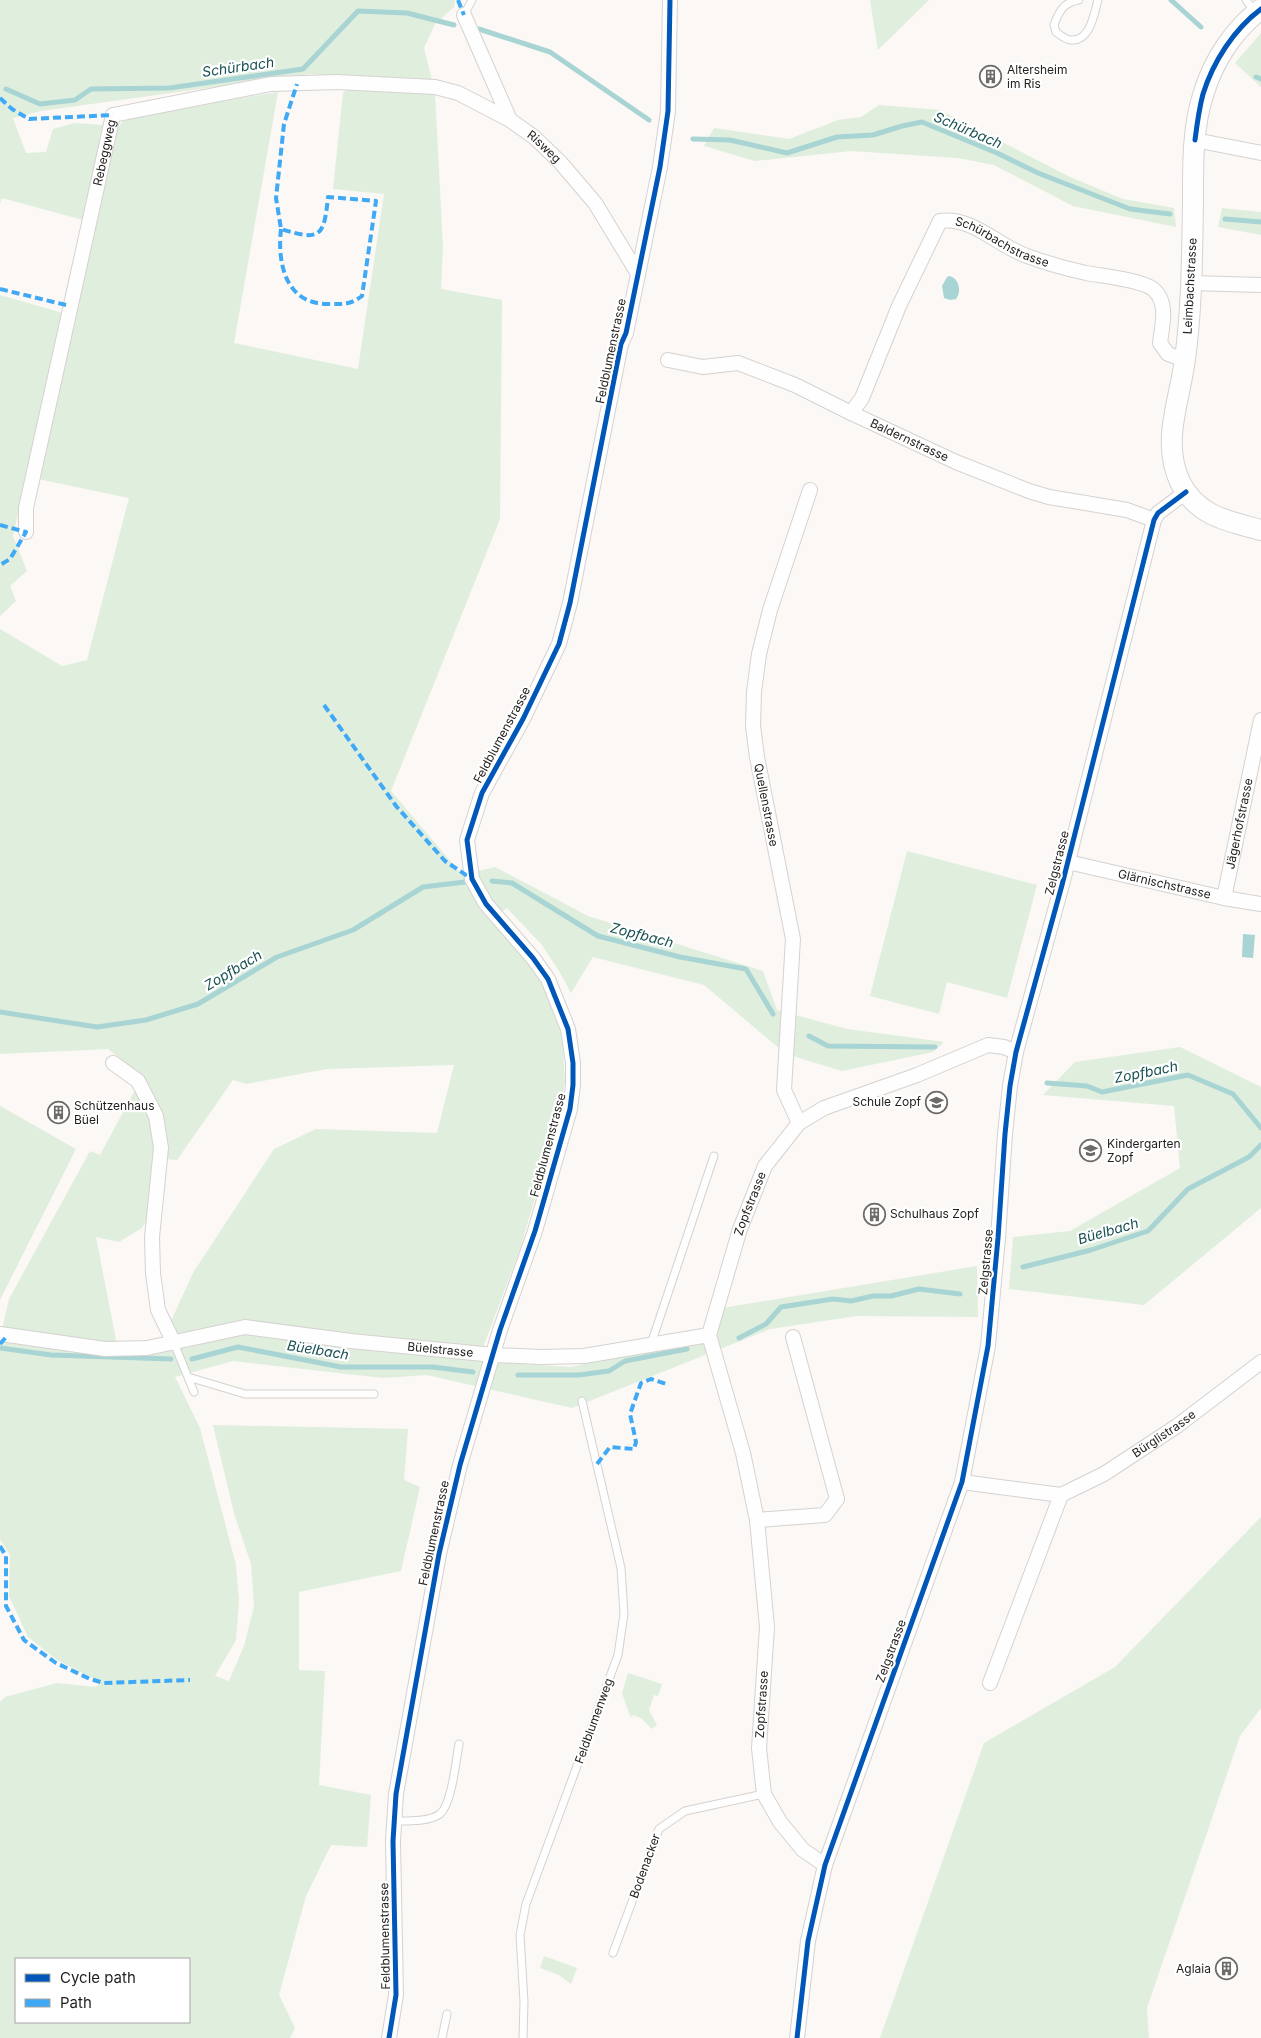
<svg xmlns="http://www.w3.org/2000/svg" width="1261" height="2038" font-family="Inter,sans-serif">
  <rect width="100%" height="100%" fill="#fbf8f5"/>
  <path fill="#e0eede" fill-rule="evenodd" d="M0,0H455L454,7L435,24L424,48L432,80L309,74L41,111L13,118L26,153L46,152L53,129L74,123L103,125L83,220L2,198L0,203Z
    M870,0H929L878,50Z
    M1261,33V87L1235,63Z
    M349,87L435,93L443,247L441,289L502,300L500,519L391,791L462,875L495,867L588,916L763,971L777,1010L847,1029L944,1042L933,1052L842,1071L786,1054L704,985L593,957L571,993L559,971L542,945L507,908L490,919L528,962L548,995L560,1031L563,1050L565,1081L560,1112L520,1249L478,1361L571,1367L709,1335L716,1309L977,1266L978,1317L857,1316L770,1329L572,1408L427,1375L383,1378L233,1361L175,1377L200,1428L236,1565L239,1601L236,1640L215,1676L229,1681L244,1646L254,1606L251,1564L234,1513L213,1425L408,1429L404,1480L420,1487L401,1571L299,1592V1670L325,1671L319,1785L371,1795L367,1847L331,1845L306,1896L279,1995L295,2028L290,2038H0V1702L5,1697L57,1683L96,1687L101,1682L57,1660L28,1637L9,1596L10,1555L0,1539V1338L9,1299L90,1151L100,1155L142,1077L108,1049L0,1054V629L62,666L87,660L129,498L38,479L117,129L126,117L278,92L234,343L358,369L384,194L333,189L343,93ZM454,1065L437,1133L316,1129L274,1149L193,1273L163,1338L117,1345L96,1237L119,1242L142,1228L149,1216L153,1158L177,1160L233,1080L246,1084L327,1069ZM16,1959H189V2022H16Z
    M879,105L940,110L1070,177L1123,199L1174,208L1176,227L1073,206L994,165L958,158L851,151L755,161L704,146L714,128L789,139L838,120L861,117Z
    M1222,208L1261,212V235L1218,227Z
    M0,295L63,313L13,536L27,571L10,586L16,601L0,616Z
    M907,851L1037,885L1007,998L947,982L939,1014L870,996Z
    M1180,1047L1261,1087V1208L1144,1305L1009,1289L1013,1237L1070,1231L1180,1168L1174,1106L1043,1095L1075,1062Z
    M0,1106L76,1149L0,1300Z
    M1261,1517V1708L1240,1736L1147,2008L1149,2038H880L984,1743L1115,1667Z
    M628,1673L662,1684L658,1696L654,1695L649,1710L657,1725L652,1729L641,1718L633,1715L632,1717L630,1716L622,1693Z
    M544,1956L577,1968L571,1984L559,1975L540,1968Z"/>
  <path fill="#a8d4d3" d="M950,276C959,279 962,291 956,299L950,300L944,298L942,286L947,277Z
    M1243,934L1255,935L1253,958L1242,957Z"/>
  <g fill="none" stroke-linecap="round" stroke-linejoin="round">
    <path stroke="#a8d4d3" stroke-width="5" d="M1171,0L1201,27
      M479,29L550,52L649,120
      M1256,77L1261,79
      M6,89L40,104L75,100L91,89L169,88L303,69L358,11L407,13L454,25
      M693,139L730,140L787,153L837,137L873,135L902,126L922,122L997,153L1038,173L1130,209L1170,214
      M1225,219L1261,222
      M492,881L512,883L598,936L680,957L746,969L773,1014
      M0,1012L97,1027L146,1020L198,1004L277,957L353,930L423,887L465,882
      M809,1036L828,1046L935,1047
      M1047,1083L1087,1086L1102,1092L1188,1075L1233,1094L1261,1128
      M1023,1267L1091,1250L1148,1231L1188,1189L1249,1157L1261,1145
      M739,1338L766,1324L781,1307L833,1299L851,1301L873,1296H891L919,1289L960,1294
      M0,1348L51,1355L171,1359
      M192,1359L238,1347L341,1367H433L473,1372
      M518,1375H579L609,1371L625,1361L687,1349"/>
    <defs>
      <path id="lane" d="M1079,0C1064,2 1059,11 1054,25L1056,32C1060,35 1066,40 1071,40C1090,42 1094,14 1098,0
        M1246,0L1255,12
        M464,15L472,0
        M174,1343L194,1392
        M651,1344L714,1156
        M188,1377L245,1394H374
        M394,1821C407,1821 429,1822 440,1814C452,1804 456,1759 459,1744
        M613,1953L659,1829L685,1811L764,1794
        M442,2038L447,2014
        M523,2038L524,2002L520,1935L526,1904L618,1655L624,1614L621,1568L582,1401"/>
      <g id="street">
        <path id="s1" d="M464,15L510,120L534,137L560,162L595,203L637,272"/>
        <path d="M1195,140L1261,153"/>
        <path d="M1191,283L1261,285"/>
        <path id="s2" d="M668,360L703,367L738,363L795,385L851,413L956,462L1029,491L1049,497L1127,510L1154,520"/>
        <path id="s3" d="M851,413L862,398L899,306L940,221C972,216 998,246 1027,256C1046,263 1067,269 1086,273C1102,276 1142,280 1153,289C1169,302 1162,326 1160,343L1168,354L1185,360"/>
        <path id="s4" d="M26,532V508L113,115L271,84L337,82L435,87L458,93L510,120"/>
        <path id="s5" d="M1068,862L1224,898L1261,904"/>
        <path id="s6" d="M1224,898L1261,720"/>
        <path d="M113,1063L138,1081L156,1116L161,1148L152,1237L153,1273L158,1310L174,1343"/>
        <path d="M799,1123L784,1090L793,939L757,757L753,726L754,692L759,654L770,610L810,490"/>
        <path id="s7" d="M0,1334L105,1349L147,1348L245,1327L351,1341L494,1355L541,1357L584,1356L709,1335"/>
        <path d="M962,1482L1061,1495"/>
        <path d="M757,1520L825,1515L837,1499L793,1337"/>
        <path id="s8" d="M990,1683L1061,1495L1104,1474L1177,1426L1261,1362"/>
        <path id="s9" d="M825,1865L803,1850L780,1822L764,1794L759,1748L767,1627L757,1520L743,1453L709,1335L740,1229L765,1166L799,1123L824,1108L917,1075L988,1045L1004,1047L1016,1052"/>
        <path d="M389,2038L396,1995L393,1841L396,1794L439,1554L460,1465L500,1330L535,1231L570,1109L573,1085V1063L568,1029L548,979L533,958L486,904L472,879L467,840L482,793L523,719L559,644L570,603L621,344L626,333L660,167L668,111L670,0"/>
        <path d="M797,2038L808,1941L825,1865L962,1482L988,1346L998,1238L1005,1134L1010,1086L1016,1052L1062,885L1154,520L1158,513L1186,492"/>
      </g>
      <path id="secondary" d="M1261,9C1234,29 1214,60 1204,92C1192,127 1193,168 1193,204C1192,256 1192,308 1185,359C1180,400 1161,441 1180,482C1197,516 1227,521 1261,530"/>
    </defs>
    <use href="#lane" stroke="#d5d2d0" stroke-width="9"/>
    <use href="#street" stroke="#d5d2d0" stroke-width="16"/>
    <use href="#secondary" stroke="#d5d2d0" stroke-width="22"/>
    <use href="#lane" stroke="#fefefe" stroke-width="7"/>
    <use href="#street" stroke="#fefefe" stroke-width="14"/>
    <use href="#secondary" stroke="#fefefe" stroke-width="20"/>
    <path stroke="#3fa9f5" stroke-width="4" stroke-dasharray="8 4" stroke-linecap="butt" d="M458,0L464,15
      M0,98L12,109L29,119L113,115
      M281,229C277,264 286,305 329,304C344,304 350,305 362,296L376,201L328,197C324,238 320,241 281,229L276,198L284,124L297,84
      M0,289L70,306
      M0,525L26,532L10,559L0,565
      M324,705L396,806L445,861L472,879
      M0,1344L8,1335
      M597,1464L610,1447L634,1449L636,1442L630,1414L641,1383L651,1379L669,1385
      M0,1546L6,1556V1606L24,1640L56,1663L90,1679L104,1683L190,1680"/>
    <defs>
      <path id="cycleway" d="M1195,140C1197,124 1199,109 1203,94C1213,62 1234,29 1261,9
        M389,2038L396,1995L393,1841L396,1794L439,1554L460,1465L500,1330L535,1231L570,1109L573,1085V1063L568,1029L548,979L533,958L486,904L472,879L467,840L482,793L523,719L559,644L570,603L621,344L626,333L660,167L668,111L670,0
        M797,2038L808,1941L825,1865L962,1482L988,1346L998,1238L1005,1134L1010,1086L1016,1052L1062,885L1154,520L1158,513L1186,492"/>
    </defs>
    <use href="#cycleway" stroke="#fff" stroke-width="8"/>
    <use href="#cycleway" stroke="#0057b8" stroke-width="5"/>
  </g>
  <defs>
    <symbol id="building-ring" viewBox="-11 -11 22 22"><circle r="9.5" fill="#fff" stroke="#6d6a67" stroke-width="1.5"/><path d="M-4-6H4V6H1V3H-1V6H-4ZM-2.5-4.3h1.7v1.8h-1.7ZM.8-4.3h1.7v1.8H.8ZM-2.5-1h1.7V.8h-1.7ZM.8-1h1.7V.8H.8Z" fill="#6d6a67"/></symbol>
    <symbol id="school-ring" viewBox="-11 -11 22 22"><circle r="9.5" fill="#fff" stroke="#6d6a67" stroke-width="1.5"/><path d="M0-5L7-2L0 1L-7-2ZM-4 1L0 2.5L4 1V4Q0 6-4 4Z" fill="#6d6a67"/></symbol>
  </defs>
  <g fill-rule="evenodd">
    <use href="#building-ring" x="978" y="64" width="25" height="25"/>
    <use href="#school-ring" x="924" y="1090" width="25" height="25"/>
    <use href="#building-ring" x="46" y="1100" width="25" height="25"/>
    <use href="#school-ring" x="1078" y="1138" width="25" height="25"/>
    <use href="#building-ring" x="862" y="1202" width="25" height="25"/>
    <use href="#building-ring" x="1214" y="1956" width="25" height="25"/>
  </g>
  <g text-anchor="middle" stroke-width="4.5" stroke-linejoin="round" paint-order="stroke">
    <g font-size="12" fill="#201e1b" stroke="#fff" text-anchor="start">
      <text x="1007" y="74">Altersheim<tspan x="1007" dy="14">im Ris</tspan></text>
      <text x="921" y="1106" text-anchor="end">Schule Zopf</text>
      <text x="74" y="1110">Schützenhaus<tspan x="74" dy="14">Büel</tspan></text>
      <text x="1107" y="1148">Kindergarten<tspan x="1107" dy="14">Zopf</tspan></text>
      <text x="890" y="1218">Schulhaus Zopf</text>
      <text x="1211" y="1973" text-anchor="end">Aglaia</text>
    </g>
    <g font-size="12" fill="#201e1b" stroke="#fff">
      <text dy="4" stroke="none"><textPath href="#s1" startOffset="158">Risweg</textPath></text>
      <text dy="4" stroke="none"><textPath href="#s4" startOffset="388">Rebeggweg</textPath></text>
      <text dy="4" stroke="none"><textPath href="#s3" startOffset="279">Schürbachstrasse</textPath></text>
      <text transform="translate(1190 286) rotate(-87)" y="4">Leimbachstrasse</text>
      <text transform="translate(611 351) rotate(-78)" y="4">Feldblumenstrasse</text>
      <text dy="4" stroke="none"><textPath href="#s2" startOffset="259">Baldernstrasse</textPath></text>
      <text transform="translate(502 735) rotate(-62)" y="4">Feldblumenstrasse</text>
      <text transform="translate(766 805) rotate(79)" y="4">Quellenstrasse</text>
      <text dy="4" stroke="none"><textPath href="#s6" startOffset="76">Jägerhofstrasse</textPath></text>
      <text transform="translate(1057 863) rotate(-76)" y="4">Zelgstrasse</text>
      <text dy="4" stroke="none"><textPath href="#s5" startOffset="99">Glärnischstrasse</textPath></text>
      <text transform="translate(548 1145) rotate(-75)" y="4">Feldblumenstrasse</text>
      <text dy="4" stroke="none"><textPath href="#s9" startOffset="699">Zopfstrasse</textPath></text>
      <text transform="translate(986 1262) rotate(-85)" y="4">Zelgstrasse</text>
      <text dy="4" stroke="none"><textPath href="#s7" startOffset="445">Büelstrasse</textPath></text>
      <text dy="4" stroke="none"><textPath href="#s8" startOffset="321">Bürglistrasse</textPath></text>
      <text transform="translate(434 1533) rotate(-78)" y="4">Feldblumenstrasse</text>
      <text transform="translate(891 1651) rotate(-70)" y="4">Zelgstrasse</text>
      <text dy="4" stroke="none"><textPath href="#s9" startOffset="185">Zopfstrasse</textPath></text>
      <text transform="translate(594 1721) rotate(-70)" y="4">Feldblumenweg</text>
      <text transform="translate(645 1866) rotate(-70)" y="4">Bodenacker</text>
      <text transform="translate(385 1936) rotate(-91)" y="4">Feldblumenstrasse</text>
    </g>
    <g font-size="14" font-style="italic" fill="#195052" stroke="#fff">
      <text transform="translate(238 67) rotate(-8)" y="5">Schürbach</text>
      <text transform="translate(968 130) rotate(23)" y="5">Schürbach</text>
      <text transform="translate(642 935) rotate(14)" y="5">Zopfbach</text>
      <text transform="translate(233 970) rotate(-31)" y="5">Zopfbach</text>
      <text transform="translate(1146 1072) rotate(-11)" y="5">Zopfbach</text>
      <text transform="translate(1108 1231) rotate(-16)" y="5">Büelbach</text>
      <text transform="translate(318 1350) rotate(9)" y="5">Büelbach</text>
    </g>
  </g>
  <rect x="15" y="1958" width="175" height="65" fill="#ffffff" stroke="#a6a5a4"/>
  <rect x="25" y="1974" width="25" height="8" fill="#0057b8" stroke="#a6a5a4"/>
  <text x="60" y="1983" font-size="15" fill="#201e1b">Cycle path</text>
  <rect x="25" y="1999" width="25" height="8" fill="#3fa9f5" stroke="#a6a5a4"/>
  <text x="60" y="2008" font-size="15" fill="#201e1b">Path</text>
</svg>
